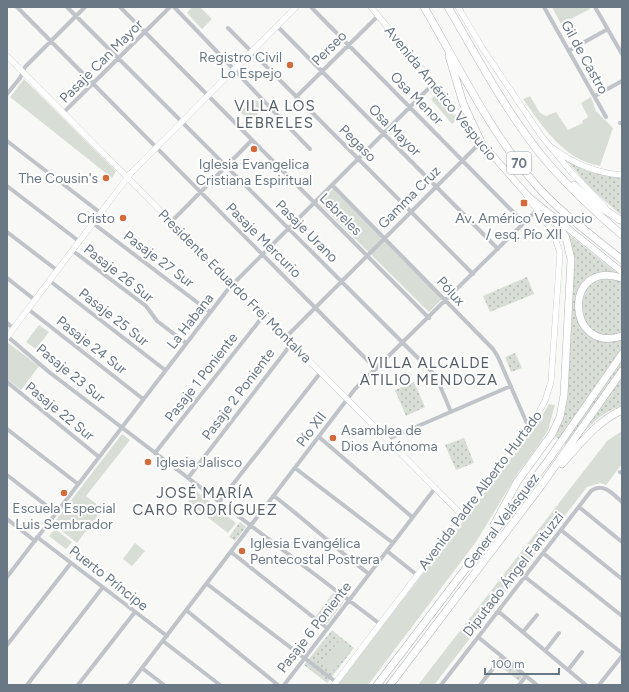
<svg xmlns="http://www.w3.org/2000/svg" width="629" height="692" font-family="Figtree,sans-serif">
  <defs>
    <pattern id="grass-dots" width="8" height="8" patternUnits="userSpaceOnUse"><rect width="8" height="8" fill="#d8ddd6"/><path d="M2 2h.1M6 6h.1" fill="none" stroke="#b3b8b3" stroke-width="1.8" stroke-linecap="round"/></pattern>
  </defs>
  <rect width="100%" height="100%" fill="#f8f9f6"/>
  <path fill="url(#grass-dots)" d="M567,161L587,171L622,178V216L590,188Z
    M567,233L622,277V406C599,412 585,431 570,448L555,436L566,408L568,384L574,269Z
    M527,277L534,294L490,312L483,296Z
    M515,353L522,368L511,372L505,357Z
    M414,382L425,407L406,416L395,390Z
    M464,438L474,463L456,470L445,445Z
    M240,522L246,527L235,541L229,537Z
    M332,630L354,648L327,683L304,665Z
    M503,662L523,676L519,681L500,666Z"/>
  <path fill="#d8ddd6" d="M192,7H200L212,19L202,29L187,13Z
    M552,7H589L590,9L561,24Z
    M24,79L116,171L112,178L10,97Z
    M437,94L457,119L452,124L431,99Z
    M530,96L540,113L546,116L556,112L568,130L583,123L582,121L588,117L581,103L591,97L596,111L613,128L600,166C564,160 543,127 523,99Z
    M254,98L264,107L250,121L240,112Z
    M333,189L442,299L429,312L319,203Z
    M39,325L49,332L36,349L26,342Z
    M8,343L39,366L21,390L7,379Z
    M549,404L555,405L548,430L539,445L517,474L476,542L368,685H337L536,426Z
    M622,431V464L606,485L600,483L587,487L434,685H418L607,441Z
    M122,434L130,440L86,496L103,509L77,543L53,524Z
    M196,491L236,523L228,533L188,502Z
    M55,529L72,542L66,549L49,536Z
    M135,543L145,551L132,566L123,559Z
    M333,593L344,601L327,624L316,616Z
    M340,639L351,648L334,671L322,663Z"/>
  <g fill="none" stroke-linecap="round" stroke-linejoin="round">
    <defs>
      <path id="secondary" d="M371,7L477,137
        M458,7L483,49L540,134L572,173L605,207
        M7,56L463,516
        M554,149C574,164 597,173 622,175
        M7,337L130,174L296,7
        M334,685L534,421L545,401L551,382L560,253L553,232L526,195"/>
      <path id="primary" d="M481,142L528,196L622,272"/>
      <path id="highway" d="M424,7C459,67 491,134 537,186C562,214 593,236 622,260
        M448,7C478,58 505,110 542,156C566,185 593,210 622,235
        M449,56L463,103L481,142
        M574,185L593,202L620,220
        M622,278C562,258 566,355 622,336
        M562,464C580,444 596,422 622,410
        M494,525L517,482L552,434L560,417L564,395L571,259L566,238L552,216
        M377,685L547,462L622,354
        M390,685L541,486L622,371"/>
    </defs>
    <use href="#secondary" stroke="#b3b8bd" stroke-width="6"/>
    <use href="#primary" stroke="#b4b8bc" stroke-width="7"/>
    <use href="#highway" stroke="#b4b7bb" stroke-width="8"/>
    <path stroke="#c0c4c8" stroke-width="4" d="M17,7L376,369
      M67,7L431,371L438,381L451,412
      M120,7L429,318
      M174,7C220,54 264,102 310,149
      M311,7L524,223
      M544,7L606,117
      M595,7L622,54
      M277,26L498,249
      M228,28L473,274
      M570,50L608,29
      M7,94L20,78L25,67L85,7
      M595,96L622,81
      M296,97L378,16
      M63,113L170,7
      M620,123H622
      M7,141L102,214
      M332,185L493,349L498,357L529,428
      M7,186L80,242
      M171,222L252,140
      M94,224L210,312
      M7,232L58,271
      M73,251L146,306L157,321L186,343
      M7,278L35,300
      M50,281L165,370
      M28,309L143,399
      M7,323L13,328
      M7,336L49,372L380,624
      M286,337L481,142
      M7,382L99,457
      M7,429L78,484
      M319,437L412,517
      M388,439L511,386
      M155,453L264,315
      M295,468L393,543
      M620,472L622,473
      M7,475L56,513
      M188,478L292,343
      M274,496C307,521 336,549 369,574
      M219,502L321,372
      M579,507L622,542
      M7,519L35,541
      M561,530L622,579
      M37,537L167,636
      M387,551L417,575
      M231,552L327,628
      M543,553L622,616
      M7,577L229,288L433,84
      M525,577L622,653
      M207,584L336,682
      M186,610L278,685
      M499,612L586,685
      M523,632L537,615
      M478,637L537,685
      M163,641L220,685
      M7,645L71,563
      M545,651L559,633
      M142,668L164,685
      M568,670L582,652
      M27,685L103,587
      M78,685L135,612
      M129,685L355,389L537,210
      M284,685L436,487
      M441,685L591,491C603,482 613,494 622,502
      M480,685L502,657
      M519,685L526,676
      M599,685L622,656"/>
    <use href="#secondary" stroke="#fff" stroke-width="5.5"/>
    <use href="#primary" stroke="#fff" stroke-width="6"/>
    <use href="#highway" stroke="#fff" stroke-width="7"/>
  </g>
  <g fill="#d46b3b" stroke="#fff" stroke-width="1.5">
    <circle cx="290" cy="65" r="4"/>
    <circle cx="254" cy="149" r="4"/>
    <circle cx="106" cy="178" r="4"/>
    <rect x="520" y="199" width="8" height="8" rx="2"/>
    <circle cx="123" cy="218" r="4"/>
    <circle cx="333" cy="438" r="4"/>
    <circle cx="148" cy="462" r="4"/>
    <circle cx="64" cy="493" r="4"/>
    <circle cx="242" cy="551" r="4"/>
  </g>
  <g text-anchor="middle" stroke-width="4" stroke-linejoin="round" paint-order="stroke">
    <rect fill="#fff" stroke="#97a0aa" stroke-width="1" x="507" y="152" width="24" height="22" rx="3"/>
    <g font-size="13" font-weight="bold" fill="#6a7785">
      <text x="519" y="168">70</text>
    </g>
    <g font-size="14" fill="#6a7785" stroke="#fff">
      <text transform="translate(329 48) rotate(-45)" y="5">Perseo</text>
      <text transform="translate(585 57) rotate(61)" y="5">Gil de Castro</text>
      <text transform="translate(101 61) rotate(-45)" y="5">Pasaje Can Mayor</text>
      <text transform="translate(441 93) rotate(51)" y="5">Avenida Américo Vespucio</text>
      <text transform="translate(417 98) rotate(45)" y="5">Osa Menor</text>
      <text transform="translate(395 130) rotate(45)" y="5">Osa Mayor</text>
      <text transform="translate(358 143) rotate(45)" y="5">Pegaso</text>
      <text transform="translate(409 197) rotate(-45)" y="5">Gamma Cruz</text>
      <text transform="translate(341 214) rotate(45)" y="5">Lebreles</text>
      <text transform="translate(307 231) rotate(45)" y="5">Pasaje Urano</text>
      <text transform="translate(264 240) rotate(45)" y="5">Pasaje Mercurio</text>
      <text transform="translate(159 259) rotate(37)" y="5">Pasaje 27 Sur</text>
      <text transform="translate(119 273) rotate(38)" y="5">Pasaje 26 Sur</text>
      <text transform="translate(235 286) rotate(45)" y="5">Presidente Eduardo Frei Montalva</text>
      <text transform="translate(451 291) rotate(47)" y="5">Pólux</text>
      <text transform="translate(114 317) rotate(38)" y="5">Pasaje 25 Sur</text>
      <text transform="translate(190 321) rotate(-52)" y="5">La Habana</text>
      <text transform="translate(92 345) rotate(38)" y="5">Pasaje 24 Sur</text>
      <text transform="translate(71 373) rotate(39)" y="5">Pasaje 23 Sur</text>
      <text transform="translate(201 377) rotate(-52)" y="5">Pasaje 1 Poniente</text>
      <text transform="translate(238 394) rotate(-53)" y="5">Pasaje 2 Poniente</text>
      <text transform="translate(60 411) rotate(39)" y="5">Pasaje 22 Sur</text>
      <text transform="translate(311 429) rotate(-53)" y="5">Pío XII</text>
      <text transform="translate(480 490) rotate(-53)" y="5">Avenida Padre Alberto Hurtado</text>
      <text transform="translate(501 521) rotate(-53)" y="5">General Velásquez</text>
      <text transform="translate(513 574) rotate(-52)" y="5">Diputado Ángel Fantuzzi</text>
      <text transform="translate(109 578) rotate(38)" y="5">Puerto Príncipe</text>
      <text transform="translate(314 627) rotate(-52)" y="5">Pasaje 6 Poniente</text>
    </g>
    <g font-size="14" fill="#6a7785" stroke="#fff" text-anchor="end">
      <text x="282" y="62">Registro Civil<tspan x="282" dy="16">Lo Espejo</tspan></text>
      <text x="254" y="169" text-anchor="middle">Iglesia Evangelica<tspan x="254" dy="16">Cristiana Espiritual</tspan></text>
      <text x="98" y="183">The Cousin's</text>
      <text x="115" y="223">Cristo</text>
      <text x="524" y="223" text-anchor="middle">Av. Américo Vespucio<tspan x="524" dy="16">/ esq. Pío XII</tspan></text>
      <text x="341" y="435" text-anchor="start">Asamblea de<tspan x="341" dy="16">Dios Autónoma</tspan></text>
      <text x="156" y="467" text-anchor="start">Iglesia Jalisco</text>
      <text x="64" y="513" text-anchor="middle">Escuela Especial<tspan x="64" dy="16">Luis Sembrador</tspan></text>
      <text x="250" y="548" text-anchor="start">Iglesia Evangélica<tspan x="250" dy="16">Pentecostal Postrera</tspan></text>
    </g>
    <g font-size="15" letter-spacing="1" fill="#58616a" stroke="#fff">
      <text x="275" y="111">VILLA LOS<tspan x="275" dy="17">LEBRELES</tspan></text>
      <text x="429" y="368">VILLA ALCALDE<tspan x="429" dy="17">ATILIO MENDOZA</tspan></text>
      <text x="205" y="498">JOSÉ MARÍA<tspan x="205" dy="17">CARO RODRÍGUEZ</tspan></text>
    </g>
  </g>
  <rect width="629" height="692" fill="none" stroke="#6a7785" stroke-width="16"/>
  <path d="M485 668v6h74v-6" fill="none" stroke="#6a7785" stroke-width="2"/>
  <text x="491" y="668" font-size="12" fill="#6a7785" stroke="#ffffff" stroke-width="3" paint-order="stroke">100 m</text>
</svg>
